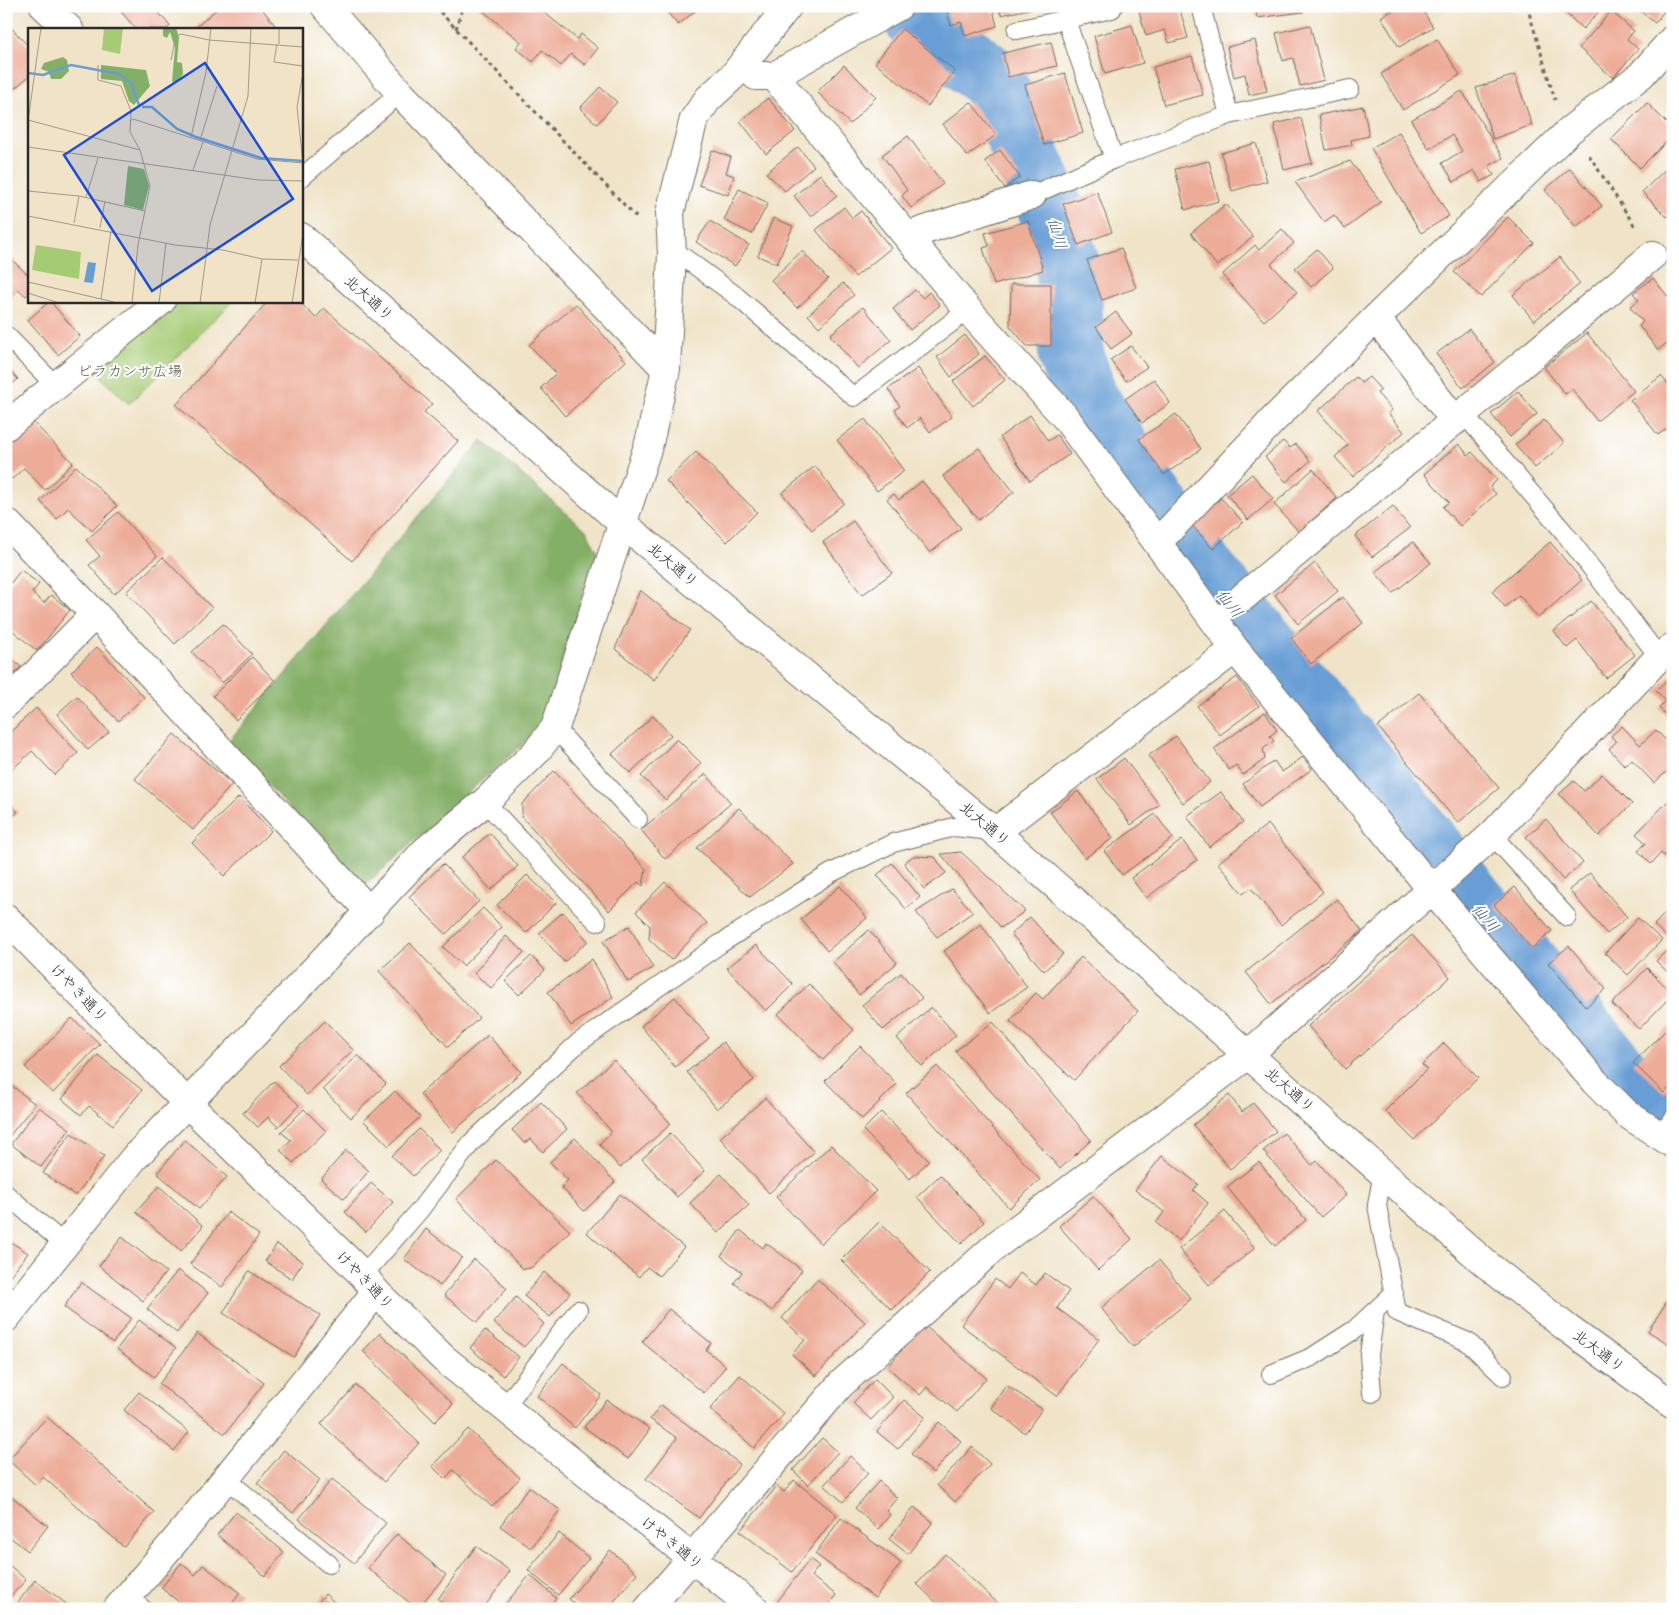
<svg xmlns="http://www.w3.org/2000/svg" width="1679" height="1615" font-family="Pangolin,'Klee One',sans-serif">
  <rect width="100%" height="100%" fill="#fff"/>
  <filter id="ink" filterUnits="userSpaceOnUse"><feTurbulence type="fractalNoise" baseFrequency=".02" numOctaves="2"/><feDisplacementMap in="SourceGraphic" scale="10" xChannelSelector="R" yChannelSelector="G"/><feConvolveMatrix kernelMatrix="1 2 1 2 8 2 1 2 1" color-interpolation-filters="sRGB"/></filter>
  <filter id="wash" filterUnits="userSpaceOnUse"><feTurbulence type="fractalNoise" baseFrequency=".0096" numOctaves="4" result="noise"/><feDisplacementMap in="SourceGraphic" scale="20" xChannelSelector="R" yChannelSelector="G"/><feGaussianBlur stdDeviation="1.12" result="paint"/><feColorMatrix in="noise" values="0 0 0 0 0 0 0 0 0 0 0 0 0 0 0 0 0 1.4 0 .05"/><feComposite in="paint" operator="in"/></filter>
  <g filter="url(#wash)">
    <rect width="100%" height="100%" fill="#f0e3c7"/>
    <path fill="#a6cb75" stroke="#687b50" d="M181,301H233L129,404L94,370Z"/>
    <path fill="#84af66" stroke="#586d48" d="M482,440L586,530L598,552L583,593L544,725L363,887L228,742Z"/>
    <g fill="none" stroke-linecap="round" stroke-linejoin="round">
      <path stroke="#689ed5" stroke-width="66" d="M917,20L993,80L1050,207L1069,272L1071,355L1085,398L1135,477L1200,567L1353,752L1472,901L1635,1093L1673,1121"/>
    </g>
    <g id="blocks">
      <path fill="#edac97" d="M116,6H153L170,26L167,29H136Z
        M220,6H260L278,29H194Z
        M382,6H398L390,14Z
        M477,6H536L577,39L581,34L598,48L585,65L571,54L561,66L542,50L533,62L516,48L521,42Z
        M662,6H701L678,25Z
        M945,6H992L997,26L965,36L961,22L951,25Z
        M999,6H1038V7L1001,15Z
        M1154,6H1179L1188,38L1169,43L1165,30L1146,36L1139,11Z
        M1255,6H1302L1303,12L1257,18Z
        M1400,6H1420L1433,27L1399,47L1381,17Z
        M1558,6H1604L1583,29Z
        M1634,6H1668L1655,23Z
        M1611,11L1634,31L1627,39L1638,49L1613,78L1579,48Z
        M6,22L29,47V76L6,96Z
        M1132,25L1143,63L1105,74L1094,36Z
        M1310,25L1324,80L1300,86L1293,58L1283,61L1276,33Z
        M902,29L955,71L928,106L875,63Z
        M1437,39L1460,75L1403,110L1381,74Z
        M1255,40L1267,91L1249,95L1245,74L1234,77L1227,47Z
        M1051,42L1057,66L1008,77L1003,53Z
        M1192,56L1203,95L1164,105L1153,67Z
        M844,65L876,97L850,124L817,92Z
        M1065,73L1083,133L1044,145L1025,85Z
        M1515,75L1532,125L1493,139L1476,88Z
        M600,87L617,102L597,124L580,108Z
        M1462,91L1503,158L1489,166L1494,175L1481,182L1474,170L1454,182L1442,163L1462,151L1452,135L1429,149L1411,120Z
        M768,98L795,131L766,154L740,121Z
        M971,102L996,135L967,156L943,124Z
        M1647,103L1673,129V135L1640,168L1611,139Z
        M1363,106L1369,136L1351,140L1352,145L1326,150L1319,115Z
        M1301,118L1312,163L1284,170L1274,124Z
        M1399,132L1449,216L1421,233L1371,148Z
        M908,136L943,184L911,208L902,196L907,190L882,155Z
        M1256,143L1267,181L1232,191L1221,153Z
        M798,147L814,166L785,191L766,173Z
        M712,150L731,157L726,173L734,176L728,195L699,185Z
        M1000,150L1020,177L1005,188L985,161Z
        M1209,161L1219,201L1185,210L1175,169Z
        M1350,161L1381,202L1345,229L1334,215L1324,222L1295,182Z
        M1673,162V211L1667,217L1642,192Z
        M1570,168L1602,206L1576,227L1545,190Z
        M820,174L837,195L811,217L794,196Z
        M739,189L768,203L752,234L724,220Z
        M1097,192L1112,232L1078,245L1063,204Z
        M1226,204L1253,237L1217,266L1191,233Z
        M844,207L852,218L861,211L891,248L855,277L816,230Z
        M1508,217L1534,243L1481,297L1454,272Z
        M773,218L793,226L777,264L758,256Z
        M710,221L749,245L735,266L696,242Z
        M1028,221L1043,270L994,285L983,248L989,246L985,233Z
        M1282,229L1294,243L1271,264L1297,292L1264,321L1222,275L1255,245L1259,250Z
        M1121,248L1136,288L1102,300L1087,260Z
        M1317,249L1333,268L1311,287L1295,268Z
        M802,251L828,279L797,308L771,280Z
        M6,254L29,276V293L26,296L18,289L8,300L6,298Z
        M1560,257L1580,284L1534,321L1513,295Z
        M1653,278L1673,303V338L1658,350L1639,326L1643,322L1630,307L1639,300L1633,293Z
        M843,283L854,295L819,327L808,315Z
        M1011,284H1051V346H1027L1010,326Z
        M915,290L923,298L929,292L940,305L910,330L893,309Z
        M50,301L80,336L58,355L28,320Z
        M268,301H298L316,318L324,308L432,404L424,412L458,441L352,561L176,405Z
        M576,304L626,361L565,416L541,388L556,373L529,345Z
        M863,307L891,340L858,368L830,335Z
        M1116,312L1132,334L1111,349L1096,327Z
        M1469,329L1495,362L1463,388L1436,354Z
        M1587,333L1634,391L1597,421L1572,389L1565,394L1544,367Z
        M965,335L979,354L951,377L937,357Z
        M1131,346L1147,367L1126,381L1110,360Z
        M985,356L1005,380L973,406L953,381Z
        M6,366L18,379L6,390Z
        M918,368L952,417L930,432L920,418L907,428L895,410L900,406L888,389Z
        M1661,376L1673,390V424L1658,435L1630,400Z
        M1356,377L1361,383L1369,377L1381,390L1377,393L1392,410L1388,413L1404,432L1353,477L1335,457L1348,445L1318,411Z
        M1154,379L1170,403L1142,423L1125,399Z
        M1518,391L1537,414L1510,437L1491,414Z
        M1176,414L1201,449L1164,475L1139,439Z
        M1030,415L1048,441L1057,435L1070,454L1030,481L1000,437Z
        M865,419L904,471L877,491L837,440Z
        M31,420L73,463L45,490L24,468L12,479L6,473V444Z
        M1544,420L1564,443L1535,468L1515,445Z
        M1283,441L1290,448L1296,444L1310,461L1286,482L1265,457Z
        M1459,444L1468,455L1472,452L1497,480L1490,487L1496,494L1460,526L1443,507L1449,502L1424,474Z
        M979,448L1014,492L978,520L943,476Z
        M696,452L757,512L727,542L666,481Z
        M76,466L117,506L92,531L68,508L57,519L40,501Z
        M815,466L844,503L812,530L782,493Z
        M1313,469L1337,498L1299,532L1274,504Z
        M1252,474L1273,499L1248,520L1227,495Z
        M922,481L961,528L930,553L887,499L894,494L899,500Z
        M1221,498L1243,522L1213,549L1191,524Z
        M1393,506L1410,528L1372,557L1355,536Z
        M118,512L157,556L114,594L89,565L100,556L86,540Z
        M853,521L892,573L862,595L823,542Z
        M1413,542L1431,563L1393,593L1375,572Z
        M1550,542L1582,580L1538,618L1519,595L1505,607L1492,591Z
        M163,557L212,608L175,644L126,592Z
        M1315,563L1338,591L1298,624L1275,595Z
        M21,570L39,584L32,593L44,603L51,595L70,610L37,651L6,625V589Z
        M640,590L690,630L654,680L615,649Z
        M1343,597L1363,623L1311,664L1291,638Z
        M1591,601L1635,655L1606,678L1577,640L1567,648L1554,631Z
        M223,624L252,654L222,683L192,652Z
        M97,647L144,697L118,721L71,672Z
        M6,653L21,667L6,683Z
        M252,657L275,681L236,720L213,696Z
        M1673,673V722L1659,708L1666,701L1656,691Z
        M1237,677L1259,706L1220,735L1197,706Z
        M1419,693L1499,788L1458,823L1378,727Z
        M77,696L109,732L88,750L57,714Z
        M36,708L78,753L55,775L32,751L6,775V736Z
        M1265,712L1277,730L1270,736L1274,741L1263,749L1265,759L1243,775L1236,765L1229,770L1214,749Z
        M653,716L671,735L630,773L612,754Z
        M1622,726L1640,745L1656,730L1673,748V766L1654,783L1632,760L1625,766L1609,749L1616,742L1611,736Z
        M174,734L232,784L193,830L135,779Z
        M1176,736L1210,782L1183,803L1148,756Z
        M677,739L701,763L666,800L641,776Z
        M1303,757L1312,769L1260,807L1243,784L1274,761L1282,772Z
        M1124,758L1159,805L1131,825L1097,779Z
        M554,771L646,869L643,886L638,882L609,911L522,817V804Z
        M706,774L731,803L665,859L641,830Z
        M1602,774L1632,804L1599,836L1559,794L1574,781L1584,791Z
        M1078,791L1113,838L1085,858L1050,812Z
        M1221,792L1243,822L1209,847L1187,816Z
        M239,797L271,831L224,876L192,843Z
        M1670,799L1673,802V863L1661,853L1651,864L1638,851L1646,843L1636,834Z
        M6,800L18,812L6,823Z
        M739,808L793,864L750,897L697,848Z
        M1155,814L1173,838L1122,875L1104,851Z
        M1546,819L1583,863L1563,880L1526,837Z
        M1268,824L1323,892L1281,925L1251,888L1243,894L1218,863Z
        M490,833L518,866L491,890L462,857Z
        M1182,840L1197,860L1146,898L1131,878Z
        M961,852L1025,911L1001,928L941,854Z
        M913,856L935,857L946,873L924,889L904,863Z
        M892,863L920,897L906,909L877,875Z
        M443,864L479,901L446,934L409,897Z
        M1590,873L1627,917L1607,934L1569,890Z
        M527,875L556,903L526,933L497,905Z
        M665,882L707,923L671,960L649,939L650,926L636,912Z
        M840,886L867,918L827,951L801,919Z
        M1515,887L1552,931L1532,949L1494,905Z
        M952,889L973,912L937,937L916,912Z
        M1337,899L1362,931L1271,1004L1246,972Z
        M1673,905V943L1654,925Z
        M483,908L502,927L463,966L443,947Z
        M563,912L588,941L564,962L539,933Z
        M1030,917L1063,954L1044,971L1011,934Z
        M1638,918L1662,940L1628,975L1605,953Z
        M981,924L1027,987L990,1013L944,951Z
        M629,926L653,968L628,982L603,941Z
        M869,930L897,963L859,995L833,962Z
        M1412,935L1450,977L1345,1069L1308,1026Z
        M506,936L524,952L491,988L474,973Z
        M410,943L479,1018L448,1047L379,971Z
        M1673,944V977L1656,961Z
        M756,945L793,984L766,1011L727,968Z
        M1569,946L1606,989L1586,1007L1548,963Z
        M531,956L545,970L519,995L505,981Z
        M1081,957L1138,1011L1074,1080L1010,1021L1036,993L1043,999Z
        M592,959L613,997L571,1026L548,992Z
        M1647,968L1673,994L1639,1029L1612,1004Z
        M901,973L922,998L883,1030L862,1005Z
        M809,984L854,1030L823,1060L778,1014Z
        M675,997L709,1038L675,1067L641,1026Z
        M931,1007L956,1035L922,1066L897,1038Z
        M72,1018L100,1044L53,1093L25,1067Z
        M325,1021L353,1050L307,1095L279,1066Z
        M993,1022L1091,1140L1060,1169L955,1051Z
        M1671,1025L1673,1084L1664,1093L1633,1063Z
        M488,1035L521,1072L453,1132L420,1094Z
        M723,1042L754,1080L717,1109L687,1072Z
        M1444,1043L1478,1078L1414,1140L1385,1111L1427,1069L1422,1065Z
        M860,1046L897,1084L862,1119L825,1081Z
        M98,1055L142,1090L113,1125L89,1106L81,1115L62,1099Z
        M358,1055L386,1084L351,1118L323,1089Z
        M614,1060L671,1124L620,1168L599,1144L612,1132L577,1093Z
        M937,1066L1040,1180L1009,1208L906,1093Z
        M274,1081L299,1105L278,1127L268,1117L258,1127L243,1113Z
        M10,1084L35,1104L6,1140V1089Z
        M395,1091L420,1117L389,1146L364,1121Z
        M1229,1095L1242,1112L1253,1103L1276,1131L1230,1169L1193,1125Z
        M765,1098L814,1152L769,1193L720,1138Z
        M541,1102L567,1129L543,1152L531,1139L524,1143L512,1130Z
        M39,1107L70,1129L41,1167L11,1144Z
        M304,1109L326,1131L293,1163L280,1150L291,1140L281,1132Z
        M881,1112L929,1161L910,1179L863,1130Z
        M419,1129L440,1150L413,1176L392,1156Z
        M71,1133L104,1156L76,1196L43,1173Z
        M670,1133L705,1171L677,1197L642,1159Z
        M1284,1133L1312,1165L1317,1161L1346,1195L1321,1217L1263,1151Z
        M575,1138L615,1182L584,1211L561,1187L568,1180L550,1162Z
        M185,1140L227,1177L199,1209L157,1173Z
        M831,1145L876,1191L821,1244L776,1197Z
        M346,1150L369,1171L344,1199L321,1179Z
        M1162,1156L1198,1184L1193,1190L1208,1203L1179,1241L1156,1223L1164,1212L1135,1190Z
        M496,1160L570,1231L531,1268L523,1269L456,1199Z
        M1259,1162L1306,1220L1275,1246L1227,1187Z
        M721,1174L749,1205L718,1233L690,1203Z
        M940,1175L984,1222L961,1244L917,1197Z
        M371,1183L393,1202L366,1232L345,1212Z
        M159,1186L203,1226L181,1251L136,1212Z
        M620,1194L684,1247L659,1276L647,1267L639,1277L587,1233Z
        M1093,1196L1132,1239L1098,1270L1059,1226Z
        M1225,1211L1255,1248L1209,1285L1179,1249Z
        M228,1212L259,1235L222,1287L190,1264Z
        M879,1222L930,1272L892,1310L841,1260Z
        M426,1229L462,1257L440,1286L404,1259Z
        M740,1230L763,1248L766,1243L802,1270L772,1311L734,1283L742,1272L721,1256Z
        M122,1237L166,1272L143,1301L99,1266Z
        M6,1239L28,1253L6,1281Z
        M277,1244L303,1262L292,1279L265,1261Z
        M474,1259L507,1288L477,1322L444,1295Z
        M1159,1260L1191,1299L1133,1347L1101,1308Z
        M178,1270L208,1293L177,1333L147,1309Z
        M249,1271L320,1315L294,1357L223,1313Z
        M544,1272L570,1293L550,1317L524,1296Z
        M1020,1273L1036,1285L1045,1273L1069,1291L1057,1308L1099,1339L1057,1396L961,1325L995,1279L1008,1289Z
        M817,1279L865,1322L816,1376L792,1354L805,1340L782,1318Z
        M81,1282L131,1318L113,1343L64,1307Z
        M1673,1292V1347L1648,1331Z
        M516,1297L544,1324L524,1347L494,1323Z
        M669,1309L711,1343L706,1350L726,1366L704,1393L642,1342Z
        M139,1320L176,1348L154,1377L117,1349Z
        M924,1325L986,1378L957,1412L927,1387L920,1395L887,1367Z
        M485,1330L519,1357L503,1376L470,1348Z
        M197,1333L264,1383L225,1434L159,1384Z
        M380,1333L453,1404L435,1422L363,1351Z
        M563,1363L601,1395L575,1428L537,1396Z
        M740,1375L784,1414L754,1448L710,1409Z
        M875,1379L893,1397L871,1420L853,1403Z
        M356,1385L419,1443L384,1482L321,1424Z
        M1006,1385L1042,1409L1025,1433L991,1408Z
        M139,1392L189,1432L174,1451L124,1410Z
        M607,1400L650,1429L628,1459L584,1427Z
        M904,1400L925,1417L898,1449L877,1432Z
        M661,1405L740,1464L699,1518L646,1479L677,1438L650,1419Z
        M47,1417L154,1512L124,1547L43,1477L36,1485L8,1460Z
        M939,1422L961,1441L933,1473L911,1454Z
        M468,1429L520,1478L492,1507L453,1470L445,1479L432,1466Z
        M822,1438L838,1452L808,1485L793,1470Z
        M972,1447L990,1464L955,1502L937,1485Z
        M284,1450L320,1480L293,1513L257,1483Z
        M850,1456L868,1473L843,1502L824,1485Z
        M332,1479L386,1523L354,1563L299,1519Z
        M794,1480L837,1515L792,1572L740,1531L777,1486L784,1492Z
        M879,1481L897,1498L886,1511L890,1515L878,1529L855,1508Z
        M529,1487L560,1510L531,1548L500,1526Z
        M6,1492L48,1526L28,1551L6,1534Z
        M914,1507L933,1522L908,1554L889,1539Z
        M236,1512L284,1552L265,1576L217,1535Z
        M841,1518L901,1563L875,1598L815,1554Z
        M559,1533L589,1558L558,1595L528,1570Z
        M397,1534L446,1575L417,1609L368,1568Z
        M476,1546L510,1571L483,1609H451L438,1599Z
        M610,1550L637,1573L608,1609H581L569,1599Z
        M945,1554L1004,1609H943L917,1584Z
        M810,1559L819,1566L811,1576L836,1595L825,1609H785L777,1602Z
        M6,1562L26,1580L6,1601Z
        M181,1563L195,1575L203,1565L240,1593L228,1609H188L161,1588Z
        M530,1575L556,1598L547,1609H501Z
        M35,1580L73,1609H20L16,1605Z
        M325,1594L342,1609H313Z"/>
    </g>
  </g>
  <g filter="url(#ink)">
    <use href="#blocks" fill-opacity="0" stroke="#706b62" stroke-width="1"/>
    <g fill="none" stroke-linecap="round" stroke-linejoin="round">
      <defs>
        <path id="lane" d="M1201,6L1229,115
          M1066,20L1114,159
          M1017,30L1112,9
          M301,178L400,93
          M1032,195L1114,159L1229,115L1350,89
          M671,248L735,295L854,397L968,310
          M6,335L56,386
          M1464,414L1564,532L1659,657
          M1213,621L1243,597
          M555,728L638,819
          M485,802L597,922
          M1492,835L1567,917
          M1660,1137L1673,1119
          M1383,1172L1377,1205L1397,1312L1468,1342L1503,1376
          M6,1194L64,1244
          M363,1275L419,1211L471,1143L578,1043L720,944L831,873L893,843L954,827L992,831
          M1271,1374L1312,1357L1354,1330L1394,1293
          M1372,1393L1369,1355L1375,1311
          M504,1408L578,1310
          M226,1479L329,1564
          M128,1596L143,1609"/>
        <path id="street" d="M325,6L400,93L666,369
          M756,76H774L899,6
          M774,76L968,310L1065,417L1235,649L1432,890L1595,1082L1627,1114L1673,1144
          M907,236L1032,195
          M1376,318L1455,421
          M6,426L161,301
          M6,522L95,614L370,912
          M1158,542L1275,418L1376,318L1570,130L1641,75L1673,39
          M1243,597L1653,255
          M6,704L95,614
          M995,832L1235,649
          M6,918L186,1102L363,1275L376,1292L443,1358L755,1609
          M6,1318L134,1158L260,1028L426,850L485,802L535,753L555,728L649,443L666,369L672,254L670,213L694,119L708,99L734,75L788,6
          M117,1609L185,1529L376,1292
          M648,1609L841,1384L999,1243L1249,1054L1492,835L1659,657L1673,647"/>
        <path id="secondary" d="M44,6L69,29
          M301,237L623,524L995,832L1486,1264L1567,1328L1673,1405"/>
      </defs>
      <use href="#lane" stroke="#706b62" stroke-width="20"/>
      <use href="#street" stroke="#706b62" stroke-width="30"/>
      <use href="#secondary" stroke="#706b62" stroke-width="30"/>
      <path stroke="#706b62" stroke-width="3" stroke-dasharray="4 4" stroke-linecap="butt" d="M1527,6L1555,100
        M440,12L637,218
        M456,29L463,6
        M1589,155L1636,228"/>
      <use href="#lane" stroke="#fff" stroke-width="18"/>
      <use href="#street" stroke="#fff" stroke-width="28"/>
      <use href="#secondary" stroke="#fff" stroke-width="28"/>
    </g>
  </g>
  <g text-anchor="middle" stroke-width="4" stroke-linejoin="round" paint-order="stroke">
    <g font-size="15" fill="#2b2b2b" stroke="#fff">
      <text transform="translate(369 298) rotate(42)" y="5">北大通り</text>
      <text transform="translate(673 565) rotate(40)" y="5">北大通り</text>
      <text transform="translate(985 824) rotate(40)" y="5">北大通り</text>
      <text transform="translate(79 993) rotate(46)" y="5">けやき通り</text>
      <text transform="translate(1290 1090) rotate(41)" y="5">北大通り</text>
      <text transform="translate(365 1280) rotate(46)" y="5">けやき通り</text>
      <text transform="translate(1599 1351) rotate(37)" y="5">北大通り</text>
      <text transform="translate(672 1543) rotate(39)" y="5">けやき通り</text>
    </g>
    <g font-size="15" fill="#505b41" stroke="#fff">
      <text x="130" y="376">ピラカンサ広場</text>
    </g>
    <g font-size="16" font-style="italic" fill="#465f77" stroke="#fff">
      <text transform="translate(1058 233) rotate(74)" y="6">仙川</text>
      <text transform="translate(1230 603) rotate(51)" y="6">仙川</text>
      <text transform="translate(1486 917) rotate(50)" y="6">仙川</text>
    </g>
  </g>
  <g transform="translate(28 28)">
    <rect width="275" height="275" fill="#f0e3c7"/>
    <path d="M76,0H95L92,26L74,22ZM8,217L53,224L51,251L4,242Z" fill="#a6cb75"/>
    <path d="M135,0H148L151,9L149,34L154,35L155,46L150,53L144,54L147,20L142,4L139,10L135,8ZM35,29L39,32L41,43L33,51H23L21,44L13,41L16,35ZM73,37L118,42L122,58L106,77L101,73L94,53L73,51ZM100,138L116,141L121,158L115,182L96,177Z" fill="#84af66"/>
    <path d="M60,234L68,235L65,255L56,254Z" fill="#689ed5"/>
    <path fill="none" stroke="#689ed5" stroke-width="2.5" d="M0,45L15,47L43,37L91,46L103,55L111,77M114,79H124L149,101L168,109L233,130L275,133"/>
    <path fill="none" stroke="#a19989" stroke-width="1" d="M153,6L181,12L275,19M249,16L246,34L275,38M251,16V0M143,32L148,8L153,6M70,37V52L93,58L103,83L102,104L112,122L122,158L110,217L104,275M275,45L269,79L275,135M0,92L112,122M0,93L13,0M102,93L105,91L229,131L275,135M163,109L178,44L183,0M173,109L189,58M0,119L230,152L275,153M165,142L175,114M0,163L51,168L117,183M58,169L70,130M0,188L147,217L195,222L234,231L270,232M46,195L51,168M72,200L77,173M0,254L90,275M0,265L31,275M73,271L83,203M131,275L138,215M172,275L182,197L220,68L223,0M227,275L234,231M264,275L275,206"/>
    <path fill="#1d4ed8" fill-opacity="0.15" stroke="#1d4ed8" stroke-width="2.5" d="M177,35L265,171L124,263L36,127Z"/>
    <rect width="275" height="275" fill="none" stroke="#2b2b2b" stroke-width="2.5"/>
  </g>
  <rect width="1679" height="1615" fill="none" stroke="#fff" stroke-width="25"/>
</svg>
